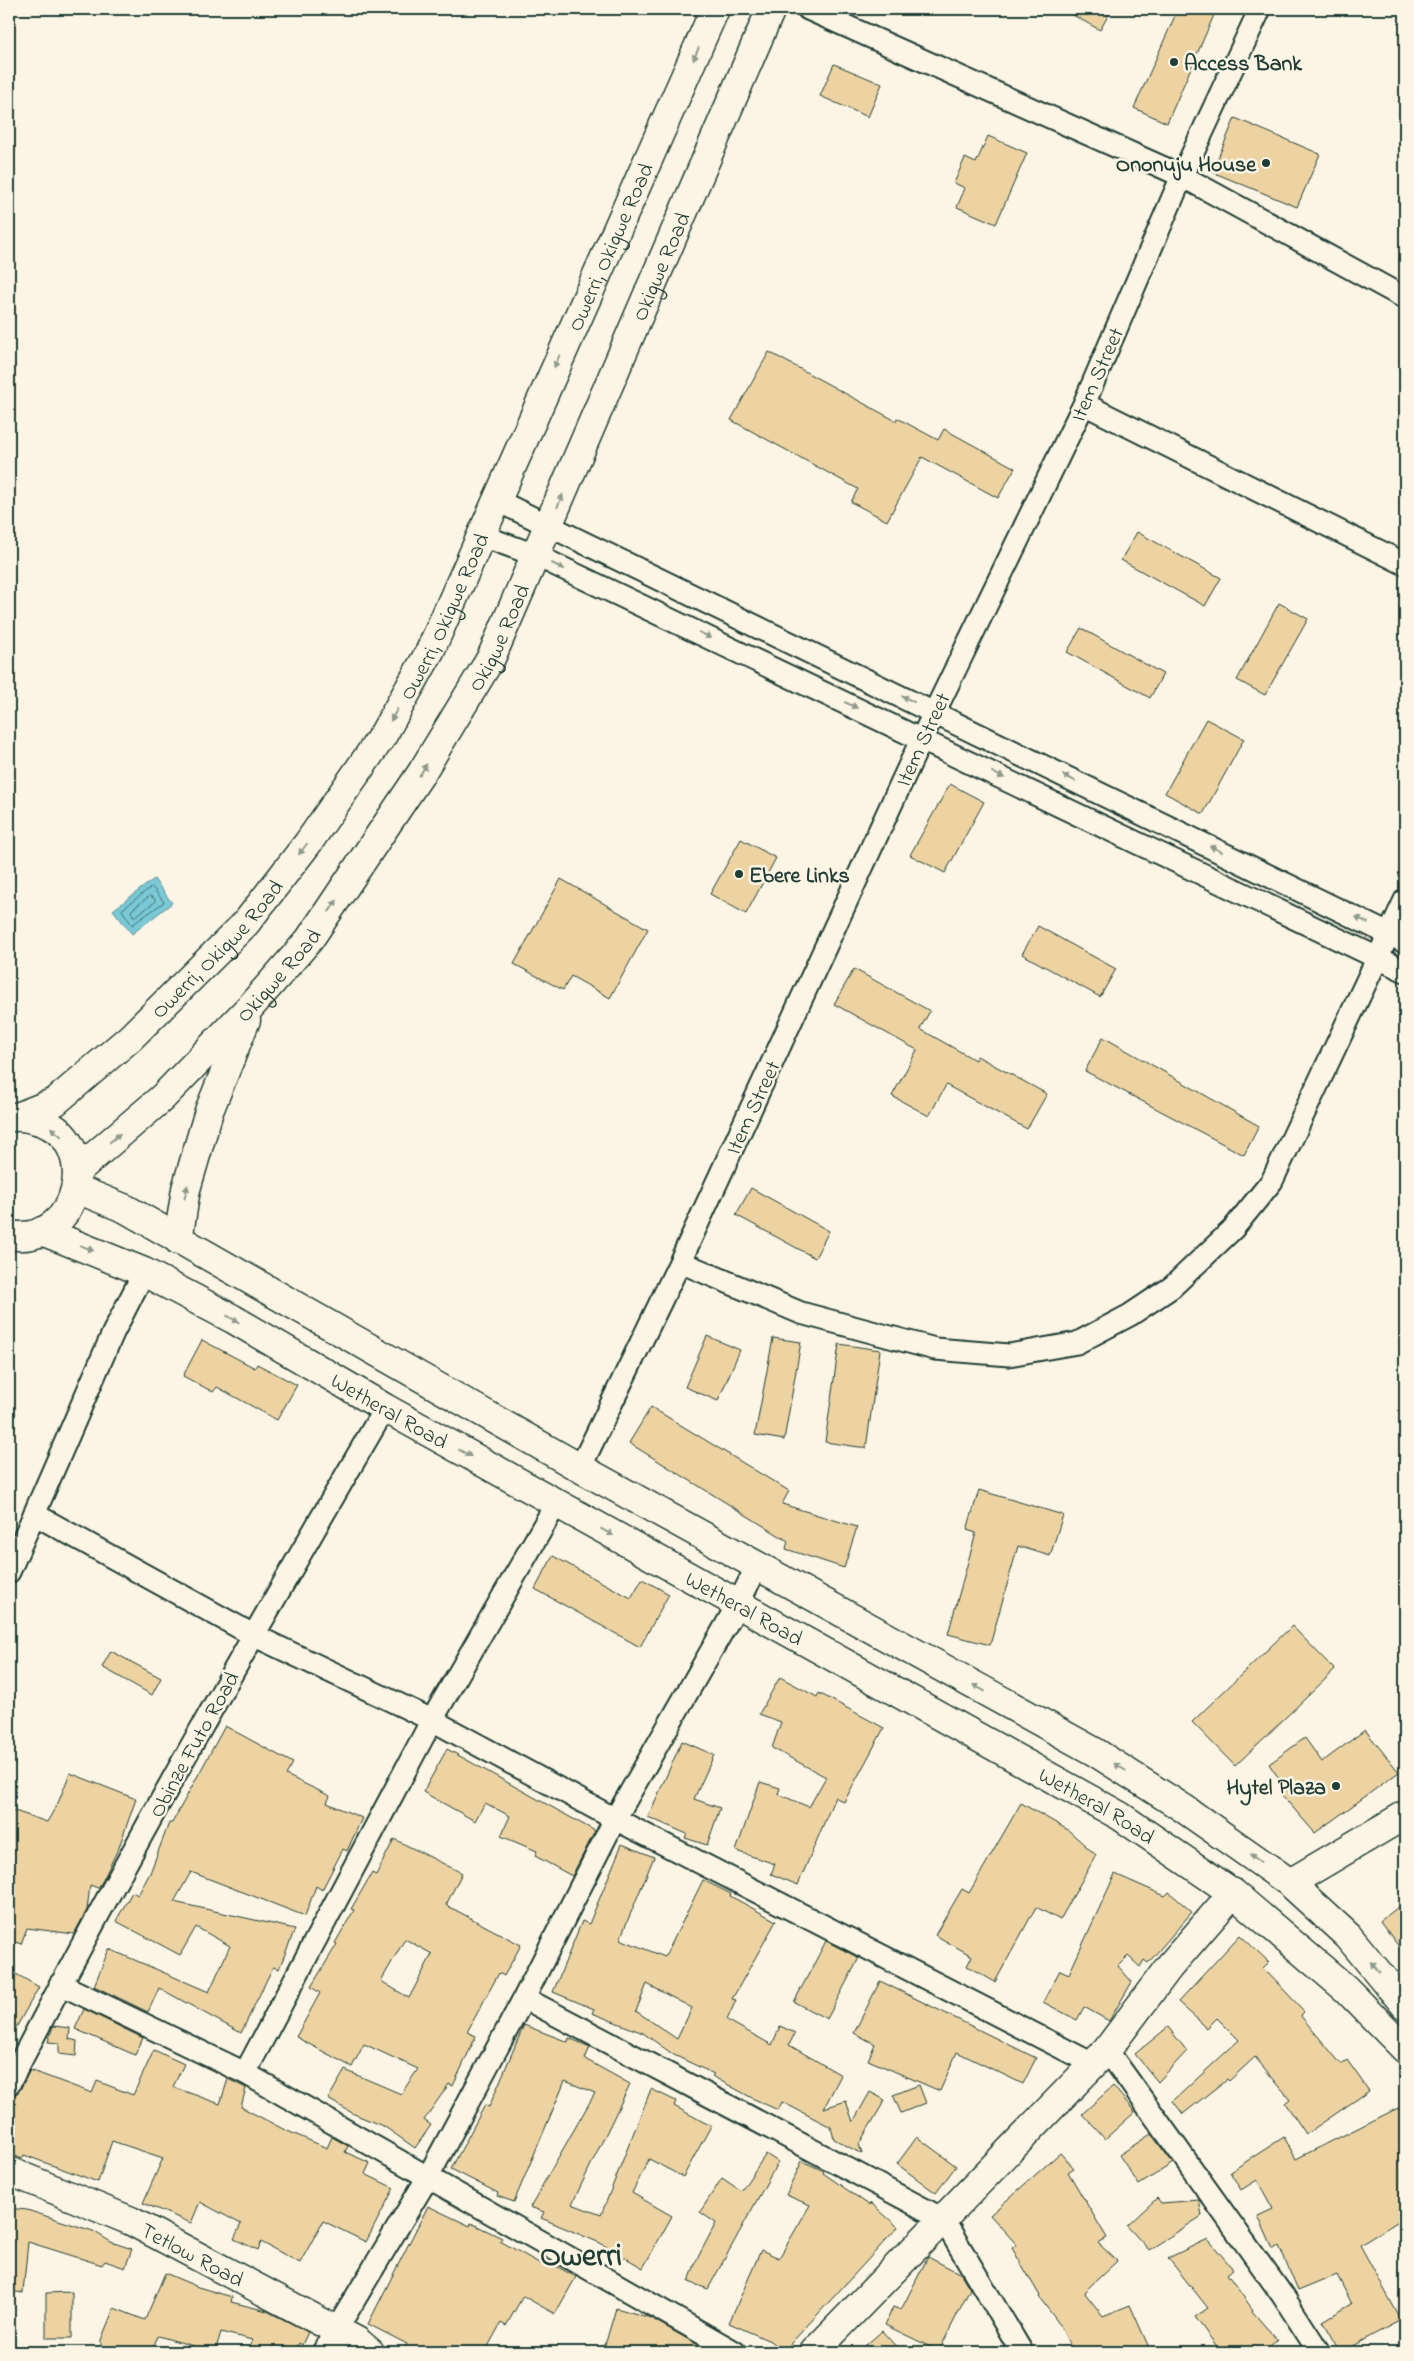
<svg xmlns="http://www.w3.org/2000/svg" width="1414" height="2361" font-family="'Indie Flower',sans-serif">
  <rect width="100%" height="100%" fill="#fcf5e5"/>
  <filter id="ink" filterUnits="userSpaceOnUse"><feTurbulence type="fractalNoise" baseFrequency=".02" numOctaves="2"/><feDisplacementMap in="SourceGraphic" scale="10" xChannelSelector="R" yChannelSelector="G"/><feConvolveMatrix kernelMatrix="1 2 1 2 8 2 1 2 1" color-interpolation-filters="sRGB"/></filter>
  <g filter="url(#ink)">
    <path fill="#7ac9d7" stroke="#569196" d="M154,879L172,903L132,934L113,910Z"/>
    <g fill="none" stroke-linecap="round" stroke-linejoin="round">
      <path stroke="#437575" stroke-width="1" d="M152,887L164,902L132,925L122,910Z
        M150,896L155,899V902L136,916H133L131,911Z"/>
    </g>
    <path fill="#edd3a2" stroke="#1f3d34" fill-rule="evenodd" d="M1062,9H1112L1100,30Z
      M1178,9H1199L1214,15L1167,123L1134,108Z
      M834,64L882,84L868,117L820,96Z
      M1235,118L1320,154L1297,207L1212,172Z
      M988,136L1027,153L996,224L957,207L965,188L954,183L965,158L976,163Z
      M769,352L896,421L897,418L938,440L944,429L1015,468L998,498L922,457L887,521L851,502L858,489L731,420Z
      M1137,532L1221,578L1205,606L1121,560Z
      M1279,603L1308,619L1265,695L1237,680Z
      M1081,628L1163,674L1150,698L1067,652Z
      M1206,719L1244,739L1203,814L1165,793Z
      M950,784L984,802L945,873L910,855Z
      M741,839L776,858L746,914L710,894Z
      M561,879L648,929L610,998L571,976L563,990L514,964Z
      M1038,926L1116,969L1100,997L1022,954Z
      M854,969L930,1011L920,1029L975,1060L977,1056L1047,1094L1027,1129L946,1085L929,1116L892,1096L917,1050L834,1004Z
      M1103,1037L1259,1126L1244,1155L1085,1071Z
      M751,1188L829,1231L815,1258L736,1215Z
      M707,1336L740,1350L718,1401L685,1387Z
      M773,1338L801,1342L784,1440L755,1435Z
      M202,1340L255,1368L257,1364L297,1385L277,1420L217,1387L213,1392L183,1376Z
      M839,1344L880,1350L866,1448L825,1442Z
      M651,1407L789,1491L782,1504L857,1527L844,1568L786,1549L788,1541L629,1443Z
      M979,1490L1063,1515L1050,1556L1018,1546L990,1645L948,1634L976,1533L967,1530Z
      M553,1556L631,1598L642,1579L669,1594L640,1647L535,1589Z
      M1292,1626L1335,1670L1235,1766L1192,1722Z
      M111,1651L161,1678L152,1695L102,1667Z
      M780,1677L817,1697L819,1693L884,1728L844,1802L835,1797L798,1885L771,1874L775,1864L736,1851L760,1782L780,1788L778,1794L809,1807L826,1777L772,1748L781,1722L759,1714Z
      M225,1726L293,1763L286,1775L330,1796L327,1803L362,1818L347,1851L343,1849L322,1890L316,1886L305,1916L191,1872L174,1902L295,1929L279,1969L273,1967L241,2033L159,1988L148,2012L94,1986L109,1949L209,1992L230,1946L196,1927L180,1955L116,1921L132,1892L138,1895L150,1873L169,1823H172Z
      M1365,1730L1399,1772L1315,1833L1281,1794L1287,1790L1269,1764L1305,1738L1322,1762Z
      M682,1741L714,1755L694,1799L720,1808L707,1845L685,1838L687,1834L648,1817Z
      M447,1749L595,1831L572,1876L535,1856L537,1851L501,1836L510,1816L485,1803L475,1821L423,1792Z
      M70,1773L136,1799L119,1847L103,1880L98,1888L90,1885L87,1910L74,1934L27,1928L21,1944L9,1940V1809L47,1822L58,1803Z
      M1021,1803L1068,1830L1096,1855L1060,1920L1036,1907L995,1982L967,1966L972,1956L935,1935L962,1889L969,1893Z
      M394,1839L462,1873L446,1905L521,1945L504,1976L499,1973L467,2032L476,2036L453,2086L449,2084L424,2120L431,2125L415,2148L385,2127L354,2114L328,2099L345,2070L401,2094L418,2069L364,2044L352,2067L296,2037L320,1993L311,1987L337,1944L335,1943L354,1910L351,1909L372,1873L376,1875ZM405,1939L432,1954L409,1998L381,1981Z
      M622,1844L654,1857L620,1939L665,1957L703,1880L731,1894L730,1896L776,1921L732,1999L736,2000L727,2020L772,2045L780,2026L795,2033L789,2045L841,2075L824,2108L846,2101L853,2122L870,2092L885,2100L859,2144L862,2154L834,2139L831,2127L782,2102L778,2110L754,2099L712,2076L714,2074L674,2055L643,2033L592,2013L594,2009L553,1992L582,1921L589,1924ZM647,1984L692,2008L677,2039L636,2011Z
      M1115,1874L1165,1896L1169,1892L1192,1912L1148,1963L1144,1960L1140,1967L1128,1956L1118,1966L1132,1982L1109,2021L1084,2007L1077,2020L1043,2002L1060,1970L1069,1974Z
      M1405,1902V1955L1380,1921Z
      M1240,1935L1269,1962L1263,1968L1304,2011L1300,2015L1341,2064L1347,2060L1369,2091L1306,2134L1285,2103L1290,2099L1255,2057L1229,2081L1227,2079L1183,2114L1173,2101L1239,2040L1217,2018L1207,2028L1178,2002Z
      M826,1941L859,1958L827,2019L794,2002Z
      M9,1970L39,1987L9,2040Z
      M880,1981L1036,2058L1023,2084L957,2052L940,2091L868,2060L875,2044L854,2033Z
      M84,2009L143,2038L135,2055L75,2029Z
      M524,2025L568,2042L569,2038L590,2047L585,2059L630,2084L572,2204L601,2215L651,2089L676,2101L674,2106L711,2126L683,2177L649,2159L632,2193L672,2216L643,2268L600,2243L541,2218L544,2212L530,2207L595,2093L565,2081L514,2202L497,2196L498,2193L451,2169L485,2105L489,2107Z
      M53,2026L70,2028L69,2039L77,2041L76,2056L59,2054V2043L48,2042Z
      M1168,2027L1187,2051L1158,2082L1135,2054Z
      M154,2050L184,2064L173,2087L220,2104L228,2079L246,2088L241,2107L283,2129L327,2148L332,2137L348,2146L345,2152L370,2163L365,2174L394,2188L366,2242L323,2221L300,2263L261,2242L258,2250L234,2239L241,2224L200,2202L191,2223L143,2203L163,2158L112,2141L98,2182L24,2155L22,2159L9,2153V2096L15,2095L20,2090L30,2070L92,2093L97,2081L133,2095Z
      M919,2085L926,2103L901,2113L893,2095Z
      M1113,2086L1135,2112L1105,2139L1082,2114Z
      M1398,2108L1405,2123V2217L1360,2245L1401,2320L1341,2352L1323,2321L1352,2304L1337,2275L1298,2291L1279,2246L1273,2249L1258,2216L1273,2209L1257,2180L1241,2190L1230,2172L1284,2137L1296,2159Z
      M1151,2134L1173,2163L1139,2185L1119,2155Z
      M917,2137L956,2166L936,2193L897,2164Z
      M1060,2153L1074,2168L1068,2172L1107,2238L1098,2243L1117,2261L1084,2292L1103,2316L1130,2305L1151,2352H1073L1060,2325L1039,2297L1040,2296L1012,2248L1017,2245L990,2215Z
      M766,2154L778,2162L708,2289L689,2282L696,2261L716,2223L700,2212L722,2178L741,2191Z
      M802,2161L824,2171L823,2173L869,2205L871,2203L898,2227L783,2352L770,2341L729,2323L761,2250L779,2258L810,2205L786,2195Z
      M1157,2198L1161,2203L1199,2200L1202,2216L1149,2250L1127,2226Z
      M428,2206L470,2226L471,2223L502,2238L500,2241L546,2267L549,2262L576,2277L555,2314L523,2296L506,2326L501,2323L485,2352H402L407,2344L368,2324Z
      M9,2208L27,2210L93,2231L111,2242L132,2249L125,2268L105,2261L102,2265L28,2242L23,2293L9,2291Z
      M1208,2239L1233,2269L1227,2274L1253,2310L1252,2311L1277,2340L1263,2352H1221L1195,2317L1208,2308L1168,2258Z
      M928,2257L961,2274L970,2289L939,2351L885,2325L893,2307L901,2310Z
      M165,2273L198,2287L232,2297L231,2302L267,2311L308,2332L302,2345L299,2343L295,2352H248L252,2340L221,2332L215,2352L158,2336L151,2352H117L101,2346V2340L114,2308L145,2320Z
      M72,2292V2338H46V2293Z
      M616,2308L651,2318L710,2352H603Z
      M882,2331L901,2352H858Z"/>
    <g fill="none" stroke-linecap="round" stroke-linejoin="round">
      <defs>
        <path id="street" d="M808,9L1182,176L1405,298
          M1084,404L1405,564
          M496,500L1405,942
          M480,535L535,555L667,618L1405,971
          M680,1262L801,1313L935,1349L1009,1355L1077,1343L1130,1315L1172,1287L1233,1229L1272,1181L1405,900
          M580,1468L680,1262L922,738L1084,404L1182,176L1260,9
          M34,1514L253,1635L432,1720L615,1819L1093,2064
          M9,1572L113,1333L144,1272
          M60,1984L245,2073L735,2352
          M524,1998L943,2219L1022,2352
          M1107,2050L1283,2296L1319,2352
          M245,2073L432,1720L556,1504
          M9,2084C127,1855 255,1631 385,1408
          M323,2352L428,2177L524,1998L615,1819L738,1604L757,1566"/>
        <g id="secondary">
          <path d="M77,1189L126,1209L580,1468L1095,1752L1183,1808L1290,1883L1348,1936L1405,2005"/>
          <path id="s1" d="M42,1231L144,1272L233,1319L385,1408L1120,1816L1233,1893L1346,1989L1405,2049"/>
          <path d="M1290,1883L1405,1815"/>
          <path id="s2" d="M9,2171L131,2221L357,2341L370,2352"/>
          <path d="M814,2352L1107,2050L1169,1967L1233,1893"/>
        </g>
        <g id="primary">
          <path id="s3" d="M20,1116L55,1102L130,1038L246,923L308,843L383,735L430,651L715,9"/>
          <path id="s4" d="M78,1170L162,1098L251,1006L309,940L422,772L491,658L771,9"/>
          <path d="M9,1235C80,1248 105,1138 36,1120C28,1118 22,1116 14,1117"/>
          <path d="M178,1240L186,1189L209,1111L246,1020"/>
        </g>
      </defs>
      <use href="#street" stroke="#1f3d34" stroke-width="25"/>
      <use href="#secondary" stroke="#1f3d34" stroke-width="31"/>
      <use href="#primary" stroke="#1f3d34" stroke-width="31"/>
      <use href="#street" stroke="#fcf5e5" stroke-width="21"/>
      <use href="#secondary" stroke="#fcf5e5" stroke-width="28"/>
      <use href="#primary" stroke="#fcf5e5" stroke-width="28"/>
    </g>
    <defs><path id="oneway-solid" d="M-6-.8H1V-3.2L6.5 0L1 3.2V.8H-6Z" transform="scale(1.25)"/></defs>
    <g fill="#8e998c">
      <use href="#oneway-solid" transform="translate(696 54) rotate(113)"/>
      <use href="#oneway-solid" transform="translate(557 361) rotate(114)"/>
      <use href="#oneway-solid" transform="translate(560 501) rotate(-67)"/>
      <use href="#oneway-solid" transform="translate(558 566) rotate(25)"/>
      <use href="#oneway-solid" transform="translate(705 635) rotate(25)"/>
      <use href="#oneway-solid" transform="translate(908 699) rotate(-154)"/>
      <use href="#oneway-solid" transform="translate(851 705) rotate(25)"/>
      <use href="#oneway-solid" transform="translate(394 715) rotate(119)"/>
      <use href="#oneway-solid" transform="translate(423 770) rotate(-58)"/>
      <use href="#oneway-solid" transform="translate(998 775) rotate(26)"/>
      <use href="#oneway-solid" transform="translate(1069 778) rotate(-154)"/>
      <use href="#oneway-solid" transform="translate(303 849) rotate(127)"/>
      <use href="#oneway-solid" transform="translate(1216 849) rotate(-154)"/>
      <use href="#oneway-solid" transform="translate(333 906) rotate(-55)"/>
      <use href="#oneway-solid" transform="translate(1362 920) rotate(-154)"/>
      <use href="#oneway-solid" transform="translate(56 1132) rotate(-140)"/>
      <use href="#oneway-solid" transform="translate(115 1138) rotate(-40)"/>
      <use href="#oneway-solid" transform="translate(186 1192) rotate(-78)"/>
      <use href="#oneway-solid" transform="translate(87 1248) rotate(23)"/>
      <use href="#oneway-solid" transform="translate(233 1319) rotate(29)"/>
      <use href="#oneway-solid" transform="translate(465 1453) rotate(29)"/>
      <use href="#oneway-solid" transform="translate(607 1532) rotate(29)"/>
      <use href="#oneway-solid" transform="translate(979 1688) rotate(-151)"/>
      <use href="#oneway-solid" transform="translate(1120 1767) rotate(-148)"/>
      <use href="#oneway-solid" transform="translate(1255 1858) rotate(-145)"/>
      <use href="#oneway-solid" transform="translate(1375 1967) rotate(-131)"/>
    </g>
  </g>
  <g fill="#1f3d34" stroke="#fcf5e5" stroke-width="2">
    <circle cx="1174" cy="62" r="5"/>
    <circle cx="1266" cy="163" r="5"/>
    <circle cx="739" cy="874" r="5"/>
    <circle cx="1336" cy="1786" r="5"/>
  </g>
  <g text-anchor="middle" stroke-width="5" stroke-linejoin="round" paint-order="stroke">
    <g font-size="22" font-weight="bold" fill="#1f3d34" stroke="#fcf5e5" text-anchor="start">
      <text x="1184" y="70">Access Bank</text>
      <text x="1256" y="171" text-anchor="end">Ononuju House</text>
      <text x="749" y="882">Ebere Links</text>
      <text x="1326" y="1794" text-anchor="end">Hytel Plaza</text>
    </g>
    <g font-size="22" fill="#1f3d34" stroke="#fcf5e5">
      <text dy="8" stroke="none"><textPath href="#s3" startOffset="1071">Owerri, Okigwe Road</textPath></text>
      <text dy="8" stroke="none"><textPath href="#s4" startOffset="1089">Okigwe Road</textPath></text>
      <text transform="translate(1096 374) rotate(-66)" y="8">Item Street</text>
      <text dy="8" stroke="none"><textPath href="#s3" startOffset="666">Owerri, Okigwe Road</textPath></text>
      <text dy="8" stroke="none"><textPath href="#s4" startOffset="684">Okigwe Road</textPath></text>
      <text transform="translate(922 739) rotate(-65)" y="8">Item Street</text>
      <text dy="8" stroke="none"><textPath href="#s3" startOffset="261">Owerri, Okigwe Road</textPath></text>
      <text dy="8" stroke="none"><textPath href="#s4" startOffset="280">Okigwe Road</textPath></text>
      <text transform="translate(752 1107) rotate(-65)" y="8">Item Street</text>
      <text dy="8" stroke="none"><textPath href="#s1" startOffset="392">Wetheral Road</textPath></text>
      <text dy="8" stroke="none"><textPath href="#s1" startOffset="798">Wetheral Road</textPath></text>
      <text transform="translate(193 1744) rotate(-61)" y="8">Obinze Futo Road</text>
      <text dy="8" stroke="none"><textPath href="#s1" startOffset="1202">Wetheral Road</textPath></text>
      <text dy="8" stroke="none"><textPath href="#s2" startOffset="202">Tetlow Road</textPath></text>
    </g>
    <g font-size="32" font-weight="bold" fill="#1f3d34" stroke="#fcf5e5">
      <text x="581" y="2265">Owerri</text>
    </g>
  </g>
  <rect width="1414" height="2361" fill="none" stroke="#fcf5e5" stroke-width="30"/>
  <rect x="15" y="15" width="1384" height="2331" fill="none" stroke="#1f3d34" stroke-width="2" filter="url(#ink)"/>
</svg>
